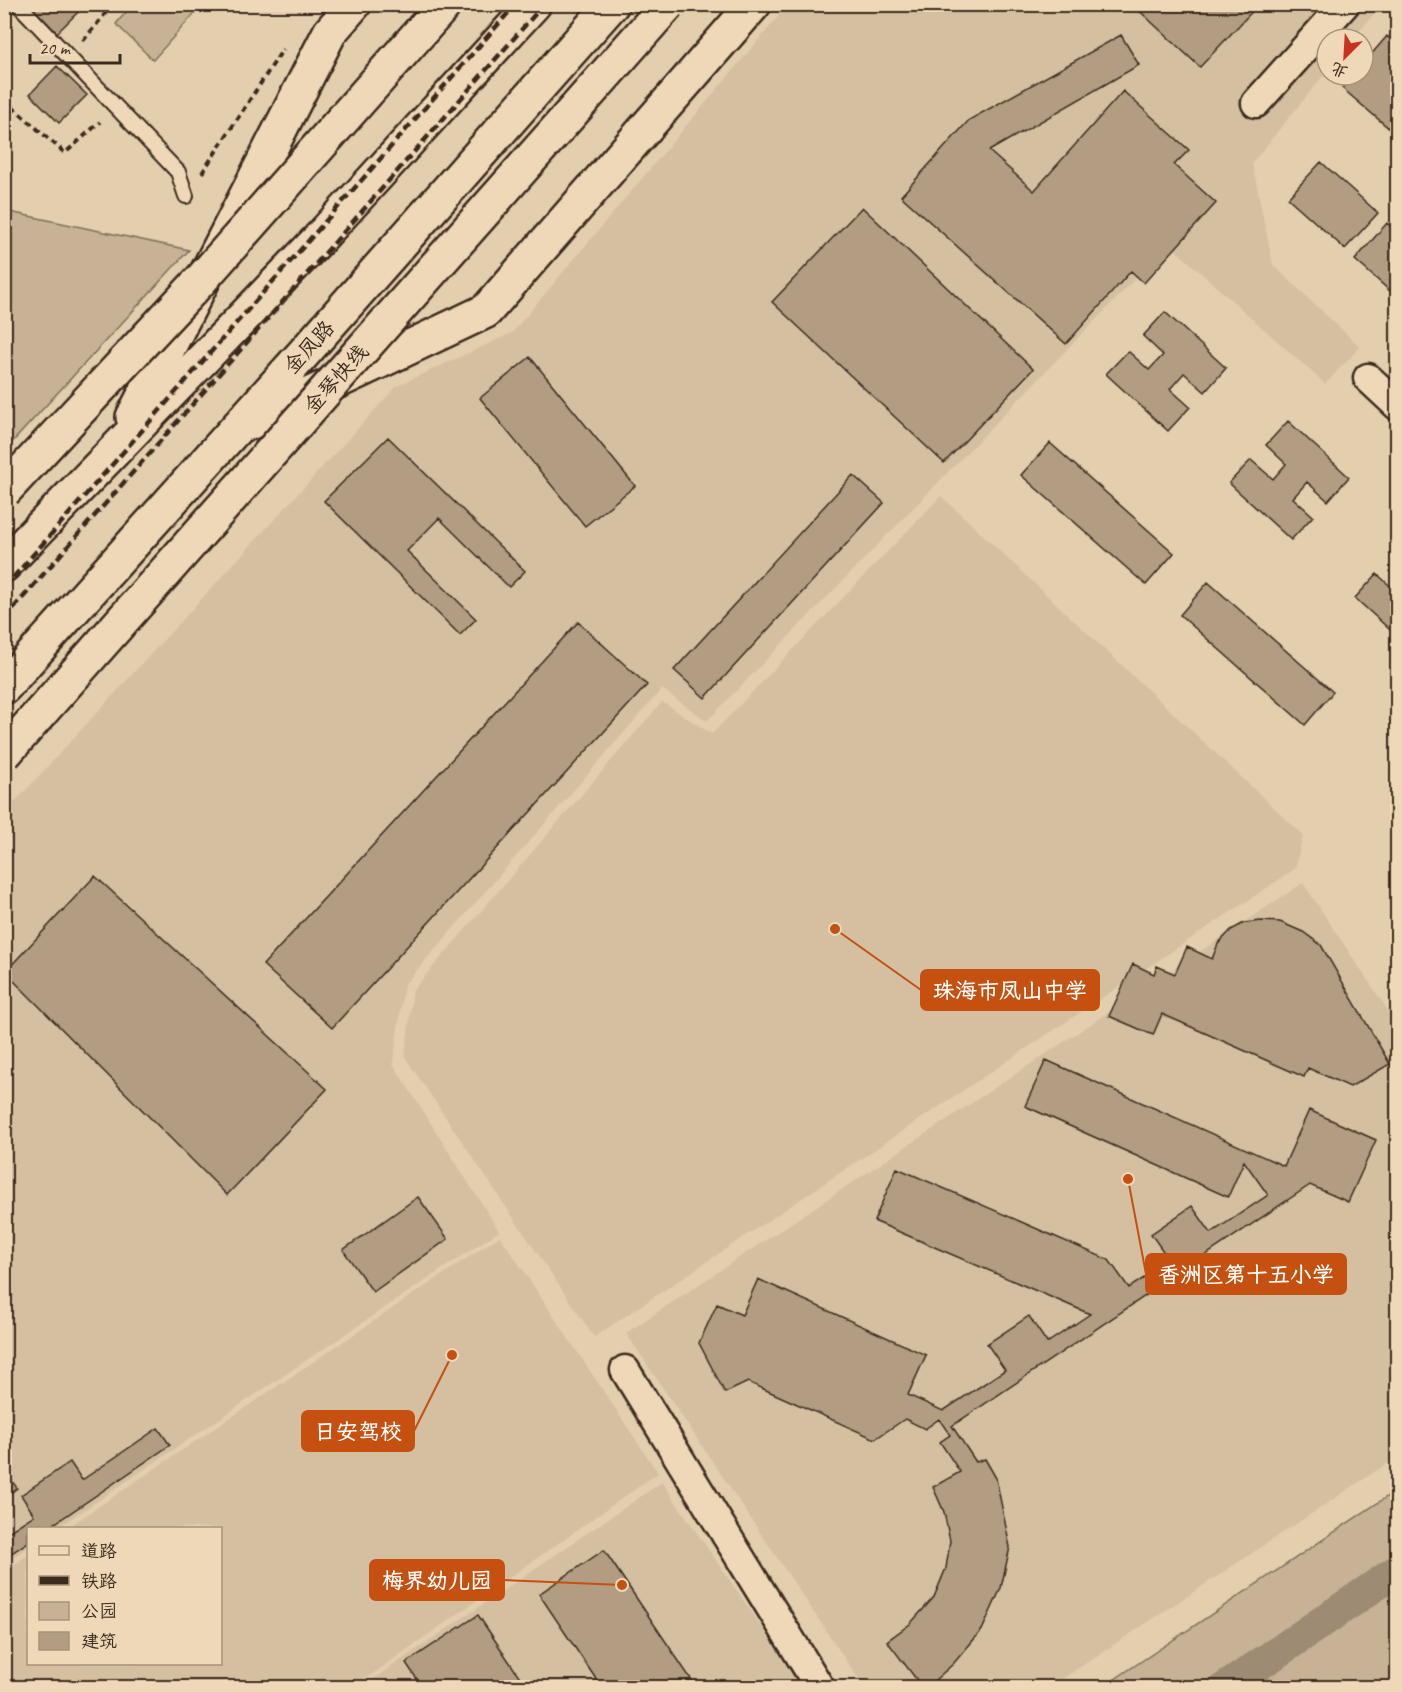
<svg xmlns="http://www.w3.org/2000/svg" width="1402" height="1692" font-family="Caveat,'LXGW WenKai TC',sans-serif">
  <rect width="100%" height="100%" fill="#e3ceae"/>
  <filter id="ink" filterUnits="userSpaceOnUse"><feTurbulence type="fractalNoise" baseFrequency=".0167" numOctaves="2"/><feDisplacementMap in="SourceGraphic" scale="12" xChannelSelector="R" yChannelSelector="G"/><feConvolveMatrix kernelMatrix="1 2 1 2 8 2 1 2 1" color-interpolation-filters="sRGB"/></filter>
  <g filter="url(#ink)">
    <path fill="#d4bfa1" d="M788,5H1381L1353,39H1327V71L1252,163L1273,265L1360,347L1325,384L1169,244L707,721L662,689L404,985L393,1064L499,1231L57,1528H28V1547L5,1563L4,814L397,386L512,333Z
      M941,496L1303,835L1295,869L594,1337L405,1057L413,990L662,702L712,734Z
      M1303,883L1397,1024V1457L1050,1687H864L626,1333Z
      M500,1236L658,1473L354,1687H5V1571L28,1555V1664H220V1528H67Z
      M662,1482L803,1687L360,1688Z"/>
    <path fill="#c7b296" stroke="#816e5a" stroke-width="1.5" d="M132,5V4L202,5L153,60L116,24Z
      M5,211L189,250L5,450L4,211Z
      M1397,1490V1687H1103Z"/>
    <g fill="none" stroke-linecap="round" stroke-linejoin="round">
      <path stroke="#9d8b73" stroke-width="32" d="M1225,1688L1398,1570"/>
    </g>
    <path fill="#b29d83" stroke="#3b2a1e" stroke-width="1.5" d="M29,4H86L57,33Z
      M1132,4H1259L1200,67Z
      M1121,35L1139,65L989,151L1034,191L1123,91L1189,150L1174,165L1216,203L1144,283L1131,271L1066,344L901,196L969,120Z
      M1387,36L1398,45V136L1342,88L1354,75H1363V64Z
      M57,66L87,95L59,123L30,94Z
      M1321,162L1378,213L1345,249L1288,198Z
      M862,207L1033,369L944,463L772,302Z
      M1387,223L1398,233V298L1355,260Z
      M1165,312L1226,368L1205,392L1184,373L1170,389L1190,407L1168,431L1106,374L1128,351L1149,370L1163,355L1143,336Z
      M530,357L635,486L585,526L480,398Z
      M1288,421L1349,477L1328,501L1307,482L1293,498L1313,516L1291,540L1229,483L1251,460L1273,479L1286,464L1266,445Z
      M388,437L525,571L509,587L439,518L407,551L476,619L460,635L324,501Z
      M1050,443L1174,553L1146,585L1021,475Z
      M853,475L884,503L705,698L674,670Z
      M1377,574L1398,593V637L1355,598Z
      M1208,582L1333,692L1305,725L1180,615Z
      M578,622L647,685L332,1028L263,965Z
      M95,876L327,1089L227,1195L5,972Z
      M1261,921L1280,922L1303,932L1321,945L1390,1064L1350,1087L1308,1068L1304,1077L1162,1014L1153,1035L1109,1016L1133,964L1154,974L1157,966L1175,974L1187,947L1212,959L1218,944L1231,930L1244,923Z
      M1046,1060L1284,1166L1309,1110L1376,1140L1348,1202L1310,1185L952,1426L976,1462L985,1459L996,1478L1010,1547L1001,1588L982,1630L953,1664L926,1688H923L887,1641L910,1624L934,1597L946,1568L950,1541L944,1512L933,1487L960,1472L940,1442L950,1435L939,1419L925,1429L905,1419L875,1439L748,1382L725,1393L699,1343L717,1304L742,1315L758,1279L926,1355L908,1395L943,1411L1005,1370L987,1344L1029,1316L1047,1343L1090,1314L874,1221L897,1168L1109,1260L1129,1288L1170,1261L1151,1234L1192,1206L1211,1233L1268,1195L1244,1161L1228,1197L1025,1106Z
      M418,1197L448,1239L373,1292L343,1250Z
      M158,1428L170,1445L48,1528H28V1542L4,1558V1535L34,1515L21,1495L70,1462L82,1480Z
      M4,1470L17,1488L4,1498Z
      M604,1550L697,1688H602L539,1594Z
      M478,1615L527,1688H423L406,1663Z"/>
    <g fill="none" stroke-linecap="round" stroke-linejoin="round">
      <defs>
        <path id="service" d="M18,4L178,172L186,196"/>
        <path id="minor" d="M1256,103L1345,4
          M1368,378L1398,406
          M625,1370L820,1688"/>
        <path id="primary" d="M133,417L330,32L354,4
          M249,423L486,311L754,4
          M4,565L317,241L534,4
          M4,687L304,353L612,4"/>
      </defs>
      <use href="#service" stroke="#3b2a1e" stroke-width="18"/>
      <use href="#minor" stroke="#3b2a1e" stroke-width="33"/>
      <use href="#primary" stroke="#3b2a1e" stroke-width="38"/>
      <path stroke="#3b2a1e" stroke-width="4" stroke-dasharray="6 4.5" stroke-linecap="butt" d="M83,41L113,4
        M4,100L65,153L100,122
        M202,173L283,49"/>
      <use href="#service" stroke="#eed8b7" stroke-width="14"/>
      <use href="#minor" stroke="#eed8b7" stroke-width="28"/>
      <use href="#primary" stroke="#eed8b7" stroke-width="33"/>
      <path stroke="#3b2a1e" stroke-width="4.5" stroke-dasharray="9 4.5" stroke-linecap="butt" d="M4,588L516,4
        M4,619L544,4"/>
      <defs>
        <path id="trunk-bridge" d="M4,491L199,282L445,4
          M4,754L668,4"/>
      </defs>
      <use href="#trunk-bridge" stroke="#3b2a1e" stroke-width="38" stroke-linecap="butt"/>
      <use href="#trunk-bridge" stroke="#eed8b7" stroke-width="33"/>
    </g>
  </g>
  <g text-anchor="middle" stroke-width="4.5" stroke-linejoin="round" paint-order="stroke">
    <g font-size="21" fill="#3b2a1e" stroke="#eed8b7">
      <text transform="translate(309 347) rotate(-48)" y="7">金凤路</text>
      <text transform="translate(336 379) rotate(-48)" y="7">金琴快线</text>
    </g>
  </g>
  <path fill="none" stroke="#c55010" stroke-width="2" d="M835 929L921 990M1128 1179L1146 1274M452 1355L414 1431M622 1585L504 1580"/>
  <g fill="#c55010" stroke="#eed8b7" stroke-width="2">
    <circle cx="835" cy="929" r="6"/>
    <circle cx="1128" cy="1179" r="6"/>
    <circle cx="452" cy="1355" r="6"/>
    <circle cx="622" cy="1585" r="6"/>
  </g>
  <g fill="#c55010" stroke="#c55010" stroke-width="2">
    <rect x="921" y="970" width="178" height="40" rx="6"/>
    <rect x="1146" y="1254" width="200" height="40" rx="6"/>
    <rect x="302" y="1411" width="112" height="40" rx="6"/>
    <rect x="370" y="1560" width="134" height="40" rx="6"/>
  </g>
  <g font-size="22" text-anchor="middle" font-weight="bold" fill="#fff">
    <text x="1010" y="998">珠海市凤山中学</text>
    <text x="1246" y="1282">香洲区第十五小学</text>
    <text x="358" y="1439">日安驾校</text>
    <text x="437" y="1588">梅界幼儿园</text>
  </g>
  <rect width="1402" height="1692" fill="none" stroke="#eed8b7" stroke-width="24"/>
  <rect x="12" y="12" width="1378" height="1668" fill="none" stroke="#3b2a1e" stroke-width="2" filter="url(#ink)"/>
  <rect x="27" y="1527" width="195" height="138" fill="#eed8b7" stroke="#a6927a" stroke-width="1.5"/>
  <rect x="39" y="1546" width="30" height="9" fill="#eed8b7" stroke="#a6927a" stroke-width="1.5"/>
  <text x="81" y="1557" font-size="18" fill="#3b2a1e">道路</text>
  <rect x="39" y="1576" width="30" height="9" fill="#3b2a1e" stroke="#a6927a" stroke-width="1.5"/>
  <text x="81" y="1587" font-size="18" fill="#3b2a1e">铁路</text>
  <rect x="39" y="1602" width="30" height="18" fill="#c7b296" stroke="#a6927a" stroke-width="1.5"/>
  <text x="81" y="1617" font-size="18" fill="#3b2a1e">公园</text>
  <rect x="39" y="1632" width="30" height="18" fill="#b29d83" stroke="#a6927a" stroke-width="1.5"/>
  <text x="81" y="1647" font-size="18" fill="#3b2a1e">建筑</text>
  <g transform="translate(1345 57) rotate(204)"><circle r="28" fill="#eed8b7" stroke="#a6927a" stroke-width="1.5"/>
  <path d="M0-4.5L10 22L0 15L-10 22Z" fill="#c8321e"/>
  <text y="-9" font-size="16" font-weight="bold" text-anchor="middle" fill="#3b2a1e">北</text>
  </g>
  <path d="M30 54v9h90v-9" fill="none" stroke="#3b2a1e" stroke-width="3"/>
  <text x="39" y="54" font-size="18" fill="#3b2a1e" stroke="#eed8b7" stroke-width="4.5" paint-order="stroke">20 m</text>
</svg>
